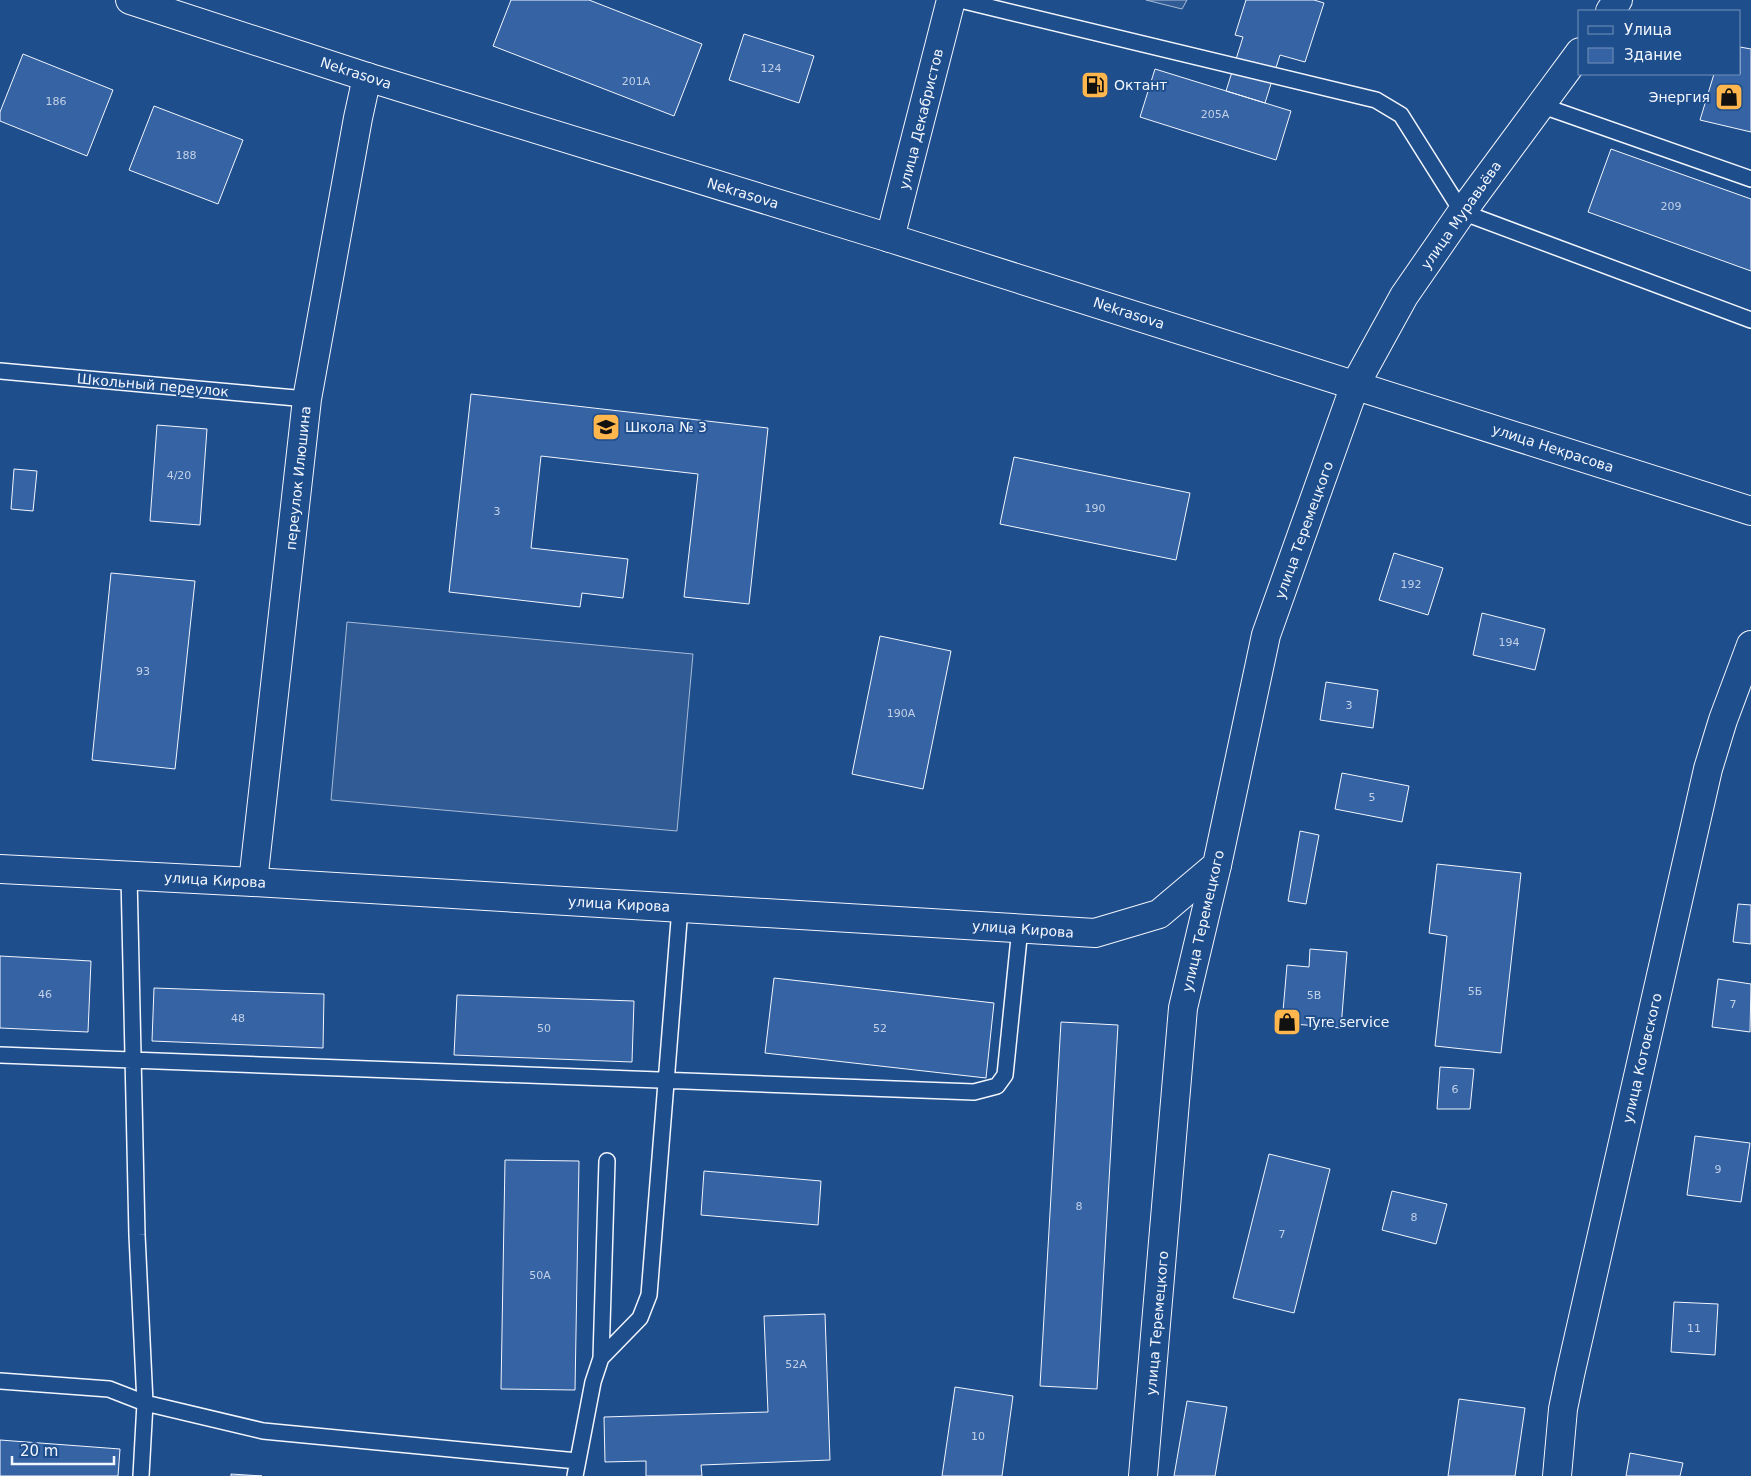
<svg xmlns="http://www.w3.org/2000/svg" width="1751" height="1476" font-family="'DejaVu Sans',sans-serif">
  <rect width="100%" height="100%" fill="#1f4e8c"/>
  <path fill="#305b95" stroke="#a8bbd7" d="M1146,0H1187L1182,9Z
    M347,622L693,654L677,831L331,800Z"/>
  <path fill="#3563a3" stroke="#f2f6ff" d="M511,0H589L702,44L674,116L493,46Z
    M1246,0H1314L1324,3L1305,62L1280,55L1265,103L1226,91L1243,37L1235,35Z
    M744,34L814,56L799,103L729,80Z
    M1740,47L1751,49V132L1700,120L1714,74H1740Z
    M23,54L113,90L87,156L0,121V112Z
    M1155,69L1291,111L1276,160L1140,117Z
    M154,106L243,140L218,204L129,170Z
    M1611,149L1751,199V271L1588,212Z
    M471,394L768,428L749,604L684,597L698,474L541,456L531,548L628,559L623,598L582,593L580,607L449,592Z
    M157,425L207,429L200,525L150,521Z
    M1014,457L1190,493L1176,560L1000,524Z
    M14,469L37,471L33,511L11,509Z
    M1394,553L1443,568L1428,615L1379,600Z
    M111,573L195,581L175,769L92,760Z
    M1482,613L1545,629L1535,670L1473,655Z
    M880,636L951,651L923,789L852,774Z
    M1326,682L1378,690L1373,728L1320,720Z
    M1342,773L1409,786L1402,822L1335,809Z
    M1300,831L1319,835L1306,904L1288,901Z
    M1437,864L1521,873L1501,1053L1435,1046L1447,936L1429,933Z
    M1738,904L1751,905V944L1733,942Z
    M1310,949L1347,952L1341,1028L1282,1023L1287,965L1309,967Z
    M0,956L91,961L88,1032L0,1028Z
    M774,978L994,1003L986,1078L765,1053Z
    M1718,979L1751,984L1750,1032L1712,1027Z
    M154,988L324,994L323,1048L152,1041Z
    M457,995L634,1001L632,1062L454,1055Z
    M1061,1022L1118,1025L1097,1389L1040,1386Z
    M1440,1067L1474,1069L1470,1109H1437Z
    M1695,1136L1750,1143L1741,1202L1687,1195Z
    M1269,1154L1330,1169L1294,1313L1233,1298Z
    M505,1160L579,1161L575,1390L501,1389Z
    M704,1171L821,1181L818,1225L701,1215Z
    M1392,1191L1447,1204L1436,1244L1382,1230Z
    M1674,1302L1718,1304L1715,1355L1671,1352Z
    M825,1314L830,1460L701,1465L702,1476H646V1461L605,1462L604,1417L768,1412L764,1316Z
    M955,1387L1013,1396L1002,1476H942Z
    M1459,1399L1525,1408L1515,1476H1448Z
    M1187,1401L1227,1407L1215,1476H1174Z
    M0,1440L120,1449L118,1476H0Z
    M1630,1453L1683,1463L1680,1476H1626Z
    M231,1474L262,1476H231Z"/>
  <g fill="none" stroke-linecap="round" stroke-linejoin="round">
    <defs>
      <path id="service" d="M960,0L1376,100L1401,115L1462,212L1751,320
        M1540,105L1751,179
        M0,371L307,399
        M129,876L137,1235L145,1403L141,1476
        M0,1055L974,1092L997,1086L1005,1075L1020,928
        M601,1358L640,1318L649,1295L680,908
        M0,1381L109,1389L145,1403L263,1431L577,1461
        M575,1476L593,1382L601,1358L607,1161"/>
      <path id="minor" d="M253,882L307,399L358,118L367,77
        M1143,1476L1183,1008L1217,865
        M1557,1476L1563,1409L1570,1375L1708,769L1723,720L1751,645"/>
      <path id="tertiary" d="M1610,11L1618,0
        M890,238L951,0
        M1355,385L1404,296L1462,212L1580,52"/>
      <path id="trunk" d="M130,0L367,77L890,238L1751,511
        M0,869L253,882L1095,933L1159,914L1217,865L1266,635L1355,385"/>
    </defs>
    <use href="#service" stroke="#f2f6ff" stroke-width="18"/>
    <use href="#minor" stroke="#f2f6ff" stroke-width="30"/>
    <use href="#tertiary" stroke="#f2f6ff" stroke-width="30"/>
    <use href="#trunk" stroke="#f2f6ff" stroke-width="30"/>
    <use href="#service" stroke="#1f4e8c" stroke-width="15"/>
    <use href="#minor" stroke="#1f4e8c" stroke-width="28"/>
    <use href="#tertiary" stroke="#1f4e8c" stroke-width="28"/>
    <use href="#trunk" stroke="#1f4e8c" stroke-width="28"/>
  </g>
  <defs>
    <symbol id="fuel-square" viewBox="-11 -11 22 22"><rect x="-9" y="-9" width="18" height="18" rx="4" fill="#ffb74d" stroke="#1f4e8c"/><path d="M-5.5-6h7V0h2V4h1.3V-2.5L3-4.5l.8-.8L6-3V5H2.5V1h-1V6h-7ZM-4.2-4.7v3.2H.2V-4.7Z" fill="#111"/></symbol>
    <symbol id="shop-square" viewBox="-11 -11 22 22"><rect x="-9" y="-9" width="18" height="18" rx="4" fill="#ffb74d" stroke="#1f4e8c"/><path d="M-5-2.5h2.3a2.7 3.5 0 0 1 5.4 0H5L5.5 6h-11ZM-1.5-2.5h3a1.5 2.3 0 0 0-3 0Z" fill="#111"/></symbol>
    <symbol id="school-square" viewBox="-11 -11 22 22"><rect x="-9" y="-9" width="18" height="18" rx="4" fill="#ffb74d" stroke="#1f4e8c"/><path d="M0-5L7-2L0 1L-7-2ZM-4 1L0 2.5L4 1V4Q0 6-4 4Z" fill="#111"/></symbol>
  </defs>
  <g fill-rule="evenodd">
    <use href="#fuel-square" x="1079" y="69" width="32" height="32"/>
    <use href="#shop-square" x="1713" y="81" width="32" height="32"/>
    <use href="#school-square" x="590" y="411" width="32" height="32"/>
    <use href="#shop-square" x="1271" y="1006" width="32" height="32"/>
  </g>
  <g text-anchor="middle" stroke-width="4" stroke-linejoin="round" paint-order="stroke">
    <g font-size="11" fill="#c3d1e8">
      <text x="771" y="72">124</text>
      <text x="636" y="85">201А</text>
      <text x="56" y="105">186</text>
      <text x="1215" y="118">205А</text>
      <text x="186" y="159">188</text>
      <text x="1671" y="210">209</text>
      <text x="179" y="479">4/20</text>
      <text x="1095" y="512">190</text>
      <text x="497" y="515">3</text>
      <text x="1411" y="588">192</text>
      <text x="1509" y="646">194</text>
      <text x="143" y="675">93</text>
      <text x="1349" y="709">3</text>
      <text x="901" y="717">190А</text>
      <text x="1372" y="801">5</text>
      <text x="1475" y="995">5Б</text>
      <text x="45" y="998">46</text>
      <text x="1314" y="999">5В</text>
      <text x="1733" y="1008">7</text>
      <text x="238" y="1022">48</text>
      <text x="544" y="1032">50</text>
      <text x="880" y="1032">52</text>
      <text x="1455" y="1093">6</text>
      <text x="1718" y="1173">9</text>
      <text x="1079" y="1210">8</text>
      <text x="1414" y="1221">8</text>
      <text x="1282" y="1238">7</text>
      <text x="540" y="1279">50А</text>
      <text x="1694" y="1332">11</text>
      <text x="796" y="1368">52А</text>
      <text x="978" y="1440">10</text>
    </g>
    <g font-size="14" fill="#f2f6ff" stroke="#1f4e8c">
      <text transform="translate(356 73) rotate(18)" y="5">Nekrasova</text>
      <text transform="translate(921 119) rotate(-76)" y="5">улица Декабристов</text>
      <text transform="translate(743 193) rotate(17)" y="5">Nekrasova</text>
      <text transform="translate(1461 215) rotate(-55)" y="5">улица Муравьёва</text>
      <text transform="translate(1129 313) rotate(18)" y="5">Nekrasova</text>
      <text transform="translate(153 385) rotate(5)" y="5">Школьный переулок</text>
      <text transform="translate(1553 448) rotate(18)" y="5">улица Некрасова</text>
      <text transform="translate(298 478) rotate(-84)" y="5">переулок Илюшина</text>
      <text transform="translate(1304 530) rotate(-70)" y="5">улица Теремецкого</text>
      <text transform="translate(215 880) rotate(3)" y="5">улица Кирова</text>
      <text transform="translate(619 904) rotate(3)" y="5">улица Кирова</text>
      <text transform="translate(1203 921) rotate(-77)" y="5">улица Теремецкого</text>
      <text transform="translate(1023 929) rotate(4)" y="5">улица Кирова</text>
      <text transform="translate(1642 1058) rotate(-77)" y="5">улица Котовского</text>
      <text transform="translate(1157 1323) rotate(-85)" y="5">улица Теремецкого</text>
    </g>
    <g font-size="14" fill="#f2f6ff" stroke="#1f4e8c" text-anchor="start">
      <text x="1114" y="90">Октант</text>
      <text x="1710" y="102" text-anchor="end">Энергия</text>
      <text x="625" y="432">Школа № 3</text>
      <text x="1306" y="1027">Tyre service</text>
    </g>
  </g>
  <rect x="1578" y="10" width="162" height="65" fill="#1f4e8c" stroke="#7391ba"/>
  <rect x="1588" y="26" width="25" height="8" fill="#1f4e8c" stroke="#7391ba"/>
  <text x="1624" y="35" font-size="15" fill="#f2f6ff">Улица</text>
  <rect x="1588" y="48" width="25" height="15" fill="#3563a3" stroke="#7391ba"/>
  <text x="1624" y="60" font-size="15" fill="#f2f6ff">Здание</text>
  <path d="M12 1456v8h102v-8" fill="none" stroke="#f2f6ff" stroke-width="2.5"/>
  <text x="20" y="1456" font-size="15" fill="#f2f6ff" stroke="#1f4e8c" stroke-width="4" paint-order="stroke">20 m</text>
</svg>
